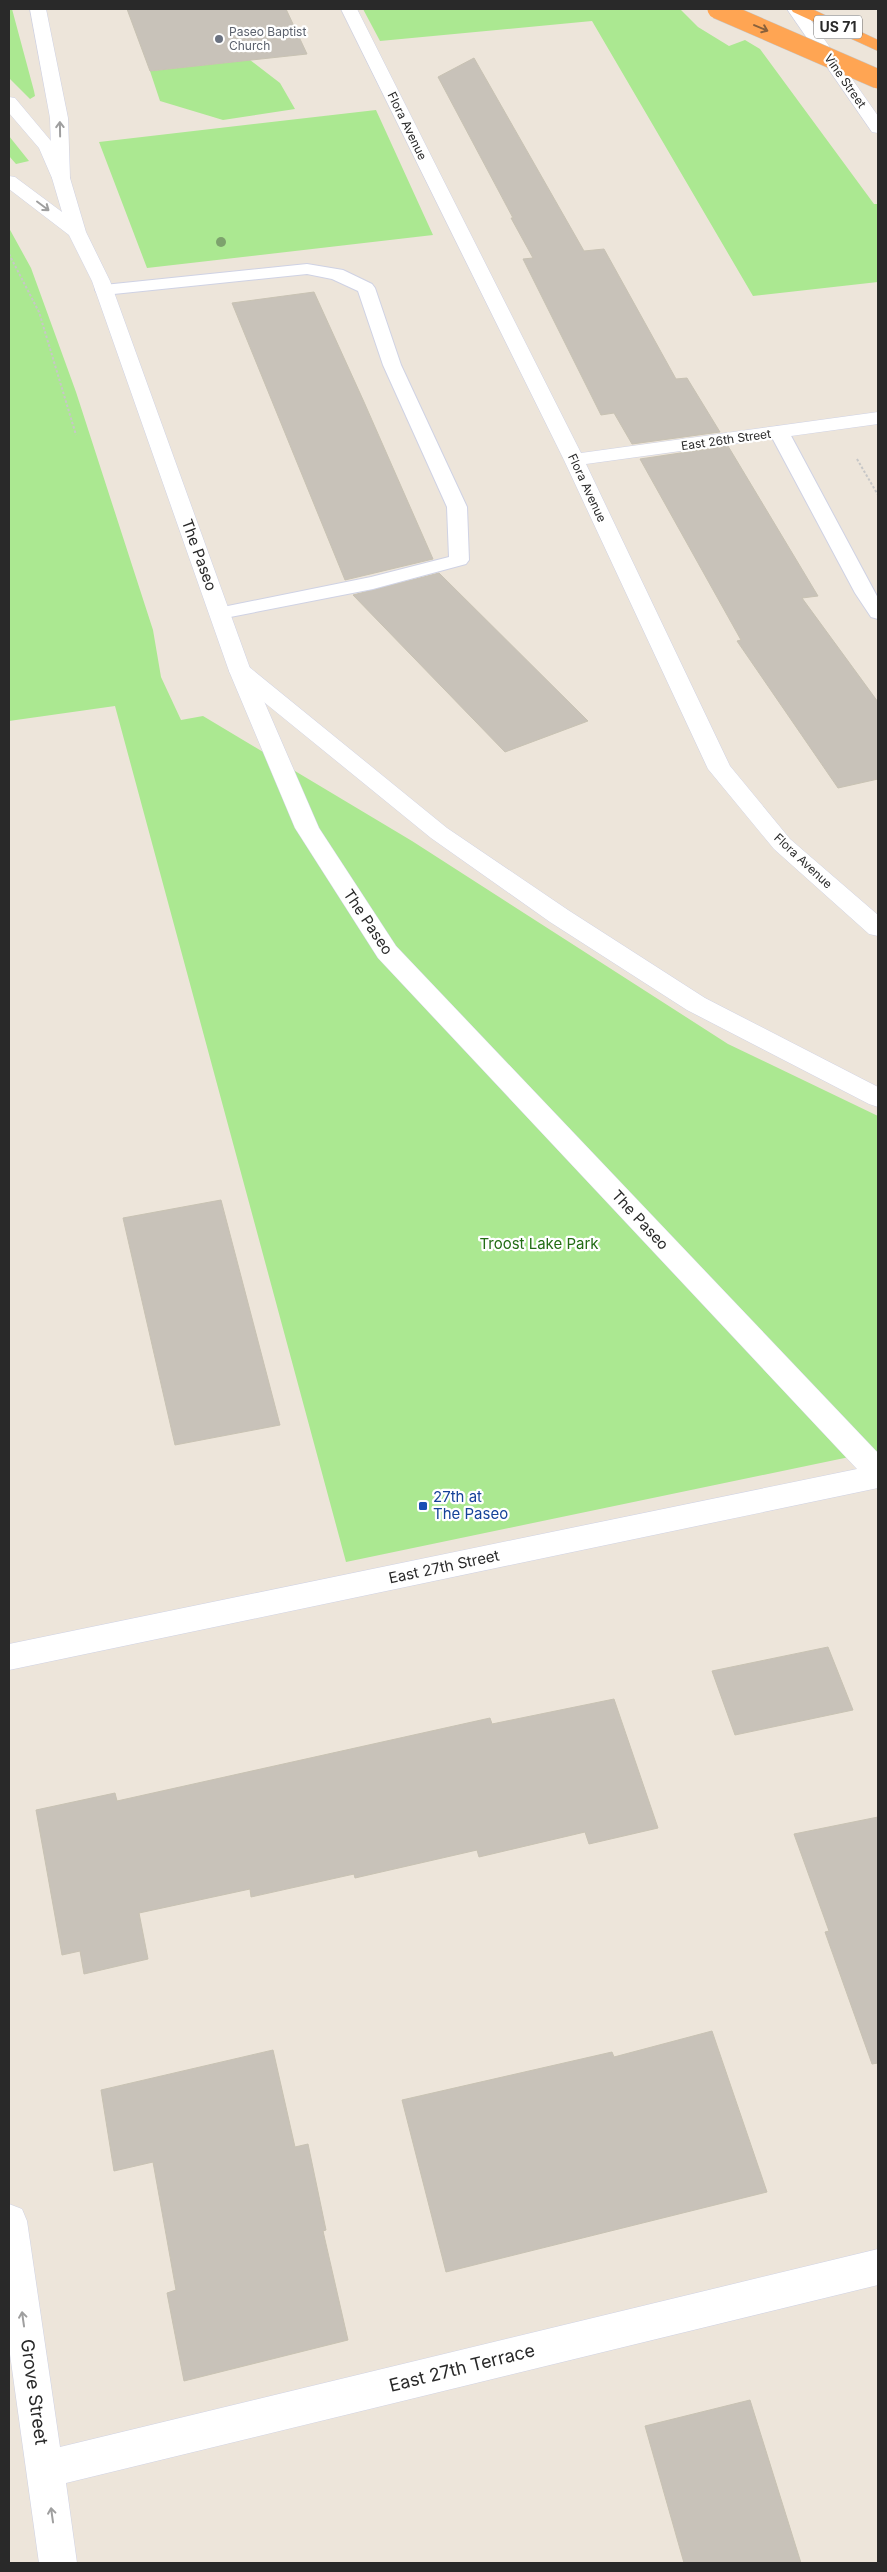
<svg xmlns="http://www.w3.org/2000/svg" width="887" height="2572" font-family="Inter,sans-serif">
  <rect width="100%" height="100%" fill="#ede5da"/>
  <path fill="#abe891" d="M9,9H12L34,91L35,96L30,99L9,78Z
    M363,9H680L698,27L729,46L745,40L760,49L874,204H878V282L753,296L592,21L380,41Z
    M250,60L280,83L295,109L223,120L160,101L150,71Z
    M376,110L433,235L147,268L99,142Z
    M9,136L29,161L16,164L9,156Z
    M9,228L31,268L76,392L153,630L161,677L181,720L203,716L412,841L728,1044L878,1116V1451L346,1562L115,706L9,721Z"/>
  <path fill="#c8c2b9" stroke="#c8c2b3" d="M127,9H286L307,54L150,71Z
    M474,58L584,251L604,249L676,379L687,378L720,432L632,444L614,413L601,415L523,259L533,258L511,218H513L438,77Z
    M314,292L364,402L433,559L345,580L232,303Z
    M728,446L818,596L802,598L878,702V779L838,788L737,641L741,640L640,459Z
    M439,573L588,721L505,752L353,595Z
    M221,1200L280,1425L175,1445L123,1218Z
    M828,1647L853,1710L735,1735L712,1671Z
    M614,1699L658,1828L589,1844L585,1832L479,1857L477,1850L355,1878L354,1874L251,1897L250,1889L139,1913L148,1959L84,1974L80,1951L62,1955L36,1810L115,1793L117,1801L490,1718L492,1724Z
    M878,1817V2063L872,2064L825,1932L829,1931L794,1834Z
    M712,2031L767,2192L446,2272L402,2100L612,2052L614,2057Z
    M273,2050L295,2147L308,2144L326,2230L323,2231L348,2340L184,2381L167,2293L176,2290L153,2162L114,2171L101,2090Z
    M750,2400L801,2563H684L645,2426Z"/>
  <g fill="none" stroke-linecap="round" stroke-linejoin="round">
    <defs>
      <path id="service" d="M307,264L343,270L372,284L375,288L401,365L467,507L469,560L466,564L373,589L220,619L213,617L210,613L213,609L371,577L449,557L447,507L383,365L358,291L332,279L307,274L104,295L98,294L95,290L98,286L104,285Z
        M779,426L786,428L789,432L878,598V619L871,617L855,593L769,432L772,428Z"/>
      <path id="minor" d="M30,9H46L68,118L70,178L67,182H55L52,178L50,118Z
        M341,9H357L581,453L878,412V424L586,464L730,766L790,839L878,915V936L869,934L774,849L708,769L564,460Z
        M787,9H803L878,116V133L872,132Z
        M240,664L248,666L447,828L568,910L705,998L878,1087V1107L869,1104L687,1010L550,922L431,838L232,676L229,671L232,666Z
        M9,2204L22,2209L27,2221L60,2447L878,2249V2285L66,2483L77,2563H39L9,2347Z"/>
      <path id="secondary" d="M9,97L15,98L56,147L70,178L86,232L110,281L251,671L319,828L396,946L878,1453V1488L9,1670V1644L857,1469L378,958L295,828L229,671L92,281L69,235L9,189V176L15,177L62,212L52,178L39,148L9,113Z"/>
      <path id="motorway" d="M791,9H812L878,40V51L793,12Z"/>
    </defs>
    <use href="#service" stroke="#cfd2e4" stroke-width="2"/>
    <use href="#minor" stroke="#cfd2e4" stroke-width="1"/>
    <use href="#secondary" stroke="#cfd2e4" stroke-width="1"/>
    <use href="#motorway" stroke="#c7c7c7" stroke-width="1"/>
    <path stroke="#c7c7c7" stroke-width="2" stroke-dasharray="2.5 2" stroke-linecap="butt" d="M9,254L39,312L76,435
      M857,459L878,495"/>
    <use href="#service" fill="#fff" fill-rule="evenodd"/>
    <use href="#minor" fill="#fff" fill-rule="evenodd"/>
    <use href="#secondary" fill="#fff" fill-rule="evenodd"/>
    <use href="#motorway" fill="#ffa553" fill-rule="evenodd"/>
    <defs>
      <path id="motorway-bridge" d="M717,9L878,79"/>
    </defs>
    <use href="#motorway-bridge" stroke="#c7c7c7" stroke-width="20" stroke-linecap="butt"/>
    <use href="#motorway-bridge" stroke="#ffa553" stroke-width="19"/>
  </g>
  <circle fill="#7da26d" cx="221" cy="242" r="5"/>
  <defs><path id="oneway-shaft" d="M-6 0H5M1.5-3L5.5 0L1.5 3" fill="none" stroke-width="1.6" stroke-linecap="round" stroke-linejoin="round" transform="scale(1.25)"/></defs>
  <use stroke="#89613c" href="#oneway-shaft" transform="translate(761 28) rotate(23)"/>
  <g stroke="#9f9f9f">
    <use href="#oneway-shaft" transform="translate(60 129) rotate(-91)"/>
    <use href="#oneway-shaft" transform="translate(43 206) rotate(37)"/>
    <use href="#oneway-shaft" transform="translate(23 2319) rotate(-98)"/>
    <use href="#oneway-shaft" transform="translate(52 2515) rotate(-98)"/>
  </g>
  <circle fill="#6b7280" stroke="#fff" stroke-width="2" cx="219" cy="39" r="5"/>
  <rect fill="#1a4fb4" stroke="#fff" stroke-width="2" x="418" y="1501" width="10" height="10" rx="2.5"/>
  <g text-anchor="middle" stroke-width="4.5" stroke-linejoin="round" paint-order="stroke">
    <g font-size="12" fill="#5b616d" stroke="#fff" text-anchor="start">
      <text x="229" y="36">Paseo Baptist<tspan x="229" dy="14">Church</tspan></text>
    </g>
    <g font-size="12" fill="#292929" stroke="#fff">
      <text transform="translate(845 81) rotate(55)" y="4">Vine Street</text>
      <text transform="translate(407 126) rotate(64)" y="4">Flora Avenue</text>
      <text transform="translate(726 440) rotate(-8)" y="4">East 26th Street</text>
      <text transform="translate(587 488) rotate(65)" y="4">Flora Avenue</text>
      <text transform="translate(803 861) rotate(43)" y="4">Flora Avenue</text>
    </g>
    <rect fill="#fff" stroke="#696969" stroke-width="1" x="814" y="15.5" width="48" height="23" rx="4"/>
    <g font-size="14" font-weight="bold" fill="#292929">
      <text x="838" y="32">US 71</text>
    </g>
    <g font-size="15" fill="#292929" stroke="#fff">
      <text transform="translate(199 555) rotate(70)" y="5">The Paseo</text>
      <text transform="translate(368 922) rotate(56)" y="5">The Paseo</text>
      <text transform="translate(640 1220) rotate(47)" y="5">The Paseo</text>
      <text transform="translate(444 1567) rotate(-12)" y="5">East 27th Street</text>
    </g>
    <g font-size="15" fill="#226c14" stroke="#fff">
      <text x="539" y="1249">Troost Lake Park</text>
    </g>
    <g font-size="15" fill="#164399" stroke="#fff" text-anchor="start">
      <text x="433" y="1502">27th at<tspan x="433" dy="17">The Paseo</tspan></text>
    </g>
    <g font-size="18" fill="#292929" stroke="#fff">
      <text transform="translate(462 2368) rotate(-14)" y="6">East 27th Terrace</text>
      <text transform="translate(34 2392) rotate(82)" y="6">Grove Street</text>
    </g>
  </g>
  <rect width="887" height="2572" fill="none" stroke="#292929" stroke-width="20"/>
</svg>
